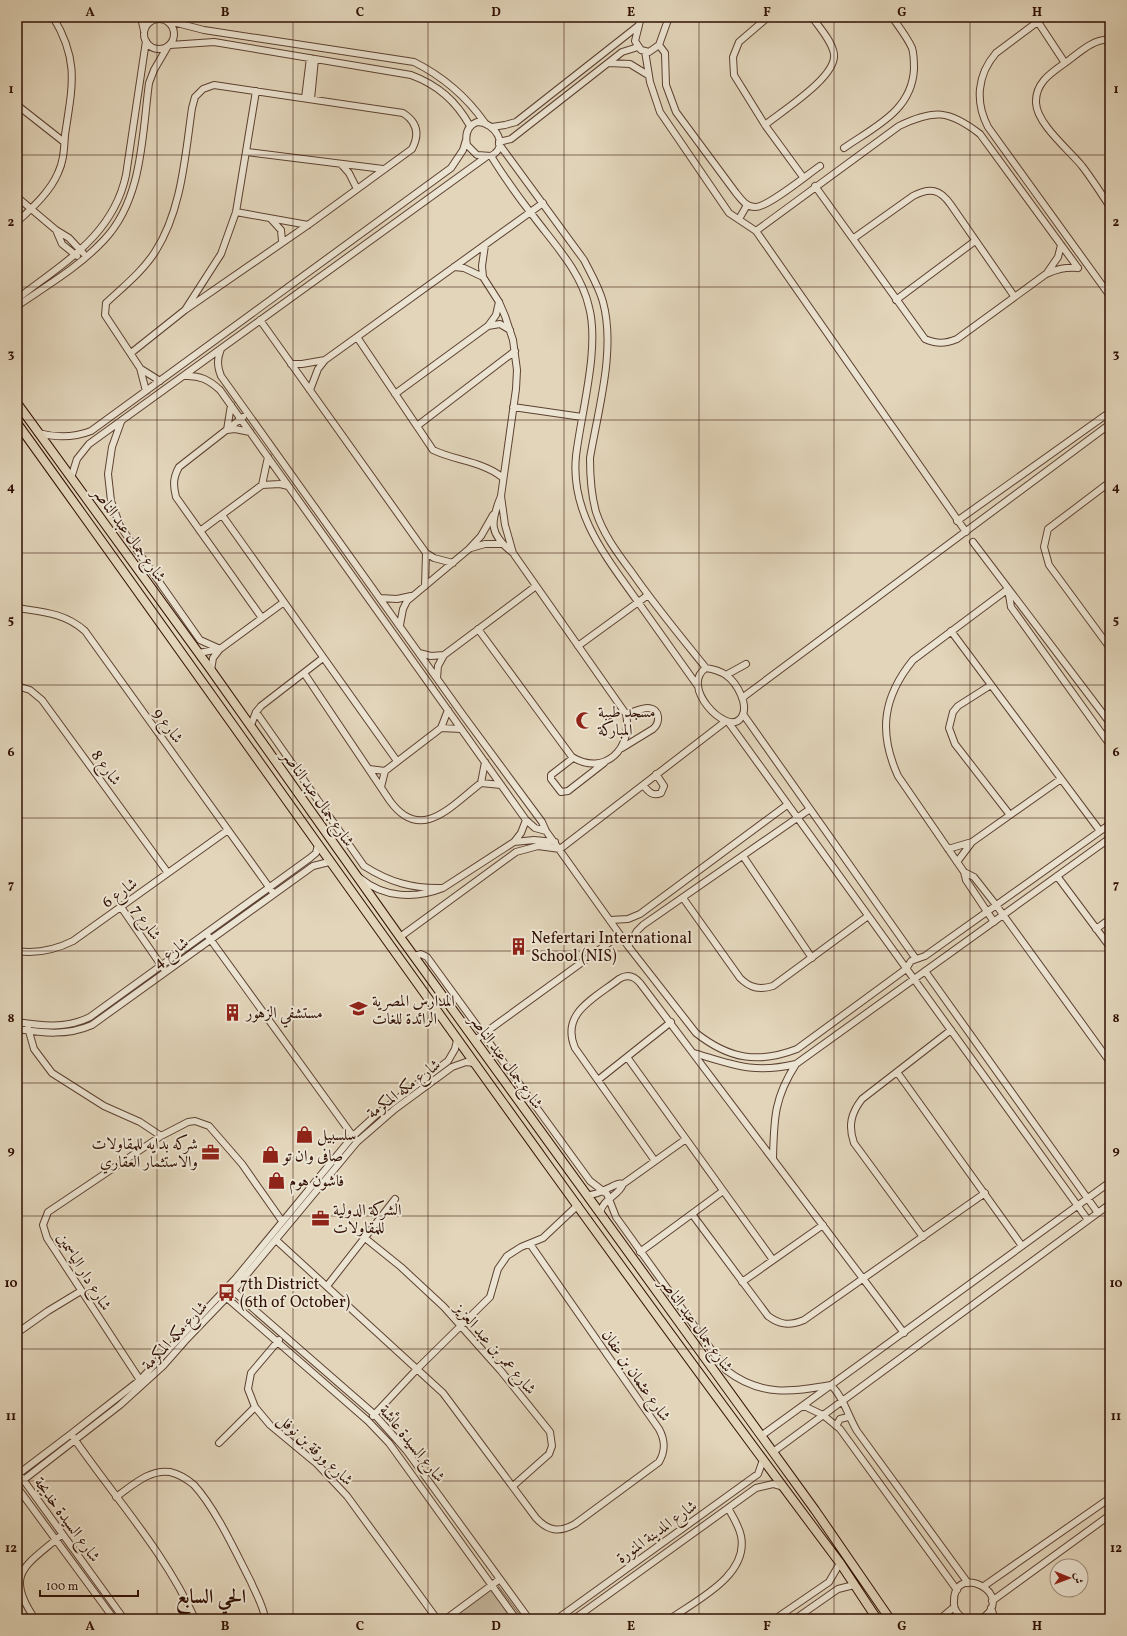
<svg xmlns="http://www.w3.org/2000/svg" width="1127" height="1636" font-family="Vollkorn,Amiri,serif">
  <rect width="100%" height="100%" fill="#e2d5ba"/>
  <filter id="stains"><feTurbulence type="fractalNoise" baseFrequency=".005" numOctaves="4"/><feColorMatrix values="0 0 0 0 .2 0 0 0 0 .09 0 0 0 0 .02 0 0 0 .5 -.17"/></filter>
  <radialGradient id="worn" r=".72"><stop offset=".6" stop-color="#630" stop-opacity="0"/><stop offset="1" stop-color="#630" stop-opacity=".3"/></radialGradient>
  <path fill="#c4b49b" stroke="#7a624f" d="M493,1579L523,1619H448Z"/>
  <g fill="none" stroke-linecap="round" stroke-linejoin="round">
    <defs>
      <path id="minor" d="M141,17L144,31
        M641,17L635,41L641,50L649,52L659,45L669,17
        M768,17L739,42L733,57L734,75L765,125L803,177
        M1044,17L996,53C977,75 975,102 988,127L1110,296
        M144 34a15 15 0 1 1 30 0a15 15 0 1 1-30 0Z
        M165,20L204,30L414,62C444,77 466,96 485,123
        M1038,22L1065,63
        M1110,40C1093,38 1078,54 1065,63C1051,73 1035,83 1036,103C1037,124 1069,150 1082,166C1092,179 1101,193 1110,207
        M170,45L214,42L411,75C438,85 456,101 470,126
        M659,45L665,53L666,85L676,112L736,193C741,199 746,207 755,207C767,208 808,174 820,166
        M645,51L650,82L660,112L729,213L756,231L966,532
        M609,63L630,64L648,75
        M305,98L310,58
        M311,99L315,59
        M17,105L64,142
        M477,122C495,122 510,146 491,156L477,155L467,145C465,135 467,126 477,122Z
        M765,125C782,111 837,77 834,54C832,41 819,27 812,17
        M492,127L505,125L516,122L638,26
        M499,142L511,139L622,52L638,47
        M499,144L584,260C591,274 599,287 603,302C616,350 598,410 590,458C590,476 591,494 596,512C604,536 619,555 633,574C656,607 681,637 706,668
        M844,148C874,127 912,111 914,69C914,62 914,54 912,48C907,37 899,27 892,17
        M247,152L383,169
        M491,156C504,177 519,198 534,217C555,245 581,272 589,307C600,348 581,413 576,456C570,514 607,558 638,602C658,630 678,658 697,685
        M341,164L349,173L357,189
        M815,186L925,339C936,344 945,344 957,339L1046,274C1057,269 1065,267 1078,268
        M17,197L56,230L69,238L83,253
        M236,212L308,225
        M271,219L281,230L282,241
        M739,219L747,205
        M17,222C32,208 50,192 58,173C64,161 64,148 65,135C72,87 80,61 53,17
        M56,230L62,244L77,256
        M756,231L899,126C934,109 949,110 980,134L1078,268
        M854,238L913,196C930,187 940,189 951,205L1014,296
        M485,245L482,266L483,277L499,302L505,316L513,340L517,370L516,389L501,496L505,525L513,553
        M454,267L464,268L483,277
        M1047,273L1058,257L1061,245
        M17,299C63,263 113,236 126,175L146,41
        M896,300L975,241
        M17,306C46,286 79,267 104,240C143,199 142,135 149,83L154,70L168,46
        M260,320L426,553L434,558L453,563
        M488,326L500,324L510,330
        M357,337L433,450C456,461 481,461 502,477
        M221,349C217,359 217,366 221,376L463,715L542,822L546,831L628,946L696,1033C729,1059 758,1064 797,1049L906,969L911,961L925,956L1110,824
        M131,353L185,310L221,254L236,212L256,91
        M291,364H302L325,360
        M141,369L160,381
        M184,376C200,375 209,380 220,390L526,820L535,828L546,831
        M310,390L318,369L325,360L543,203
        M146,391L140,368L105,315L106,303C123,287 142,272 155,252C182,210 185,156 192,108L195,97L203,89L214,85L403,113C417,122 420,134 412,149L308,225L185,310
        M395,394L488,326L496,315L499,302
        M231,405L227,430L235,429L250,432
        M513,407L582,417
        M243,417L179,467C173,478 173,485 176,497L262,618
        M121,422L112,447L108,474L111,501L120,526L200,640L220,649
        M417,426L515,351
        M38,433C57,438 73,438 91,431L451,168L463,150L466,140
        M71,478L77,459L89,444L486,157
        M1110,482L1048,529L1044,547L1049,565L1110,648
        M262,485L268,457
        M222,515L397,761
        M957,521L1110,412
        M200,531L262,485L280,484L288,486
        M973,542L1110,723
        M471,548L485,544H502
        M425,586L426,553
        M1008,589L1011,607L1110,745
        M380,598L397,599L411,596
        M17,608C43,612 65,613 85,631L274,894
        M400,625L403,609L407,601L469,549L481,536L493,515
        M478,629L572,757C605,777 633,748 626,714L513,553C489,534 490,523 501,496
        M951,631L1100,831
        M578,646L648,595
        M199,653L219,649
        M419,653L431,656L444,655
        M706,668C713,669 720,671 726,675C737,683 751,707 740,719C726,735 679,686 706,668Z
        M211,670L213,658L220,649L284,602
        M304,673L390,801C421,844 452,805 481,783L501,785
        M726,675L746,664
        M437,678L438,666L444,655L536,586
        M991,685L958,706L953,712L949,728L955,744L1010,815
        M17,686L30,690L42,700L168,873
        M742,698L1110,424
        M256,712L364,866C389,882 413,889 443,888
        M743,714L916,959
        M729,723L1088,1220
        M251,725L256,712L261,706L323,658
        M441,728L461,729
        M622,748L653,729C660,723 661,709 648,708C641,708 633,712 626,714
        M573,758L551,775V779L561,792L568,791L604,763
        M369,769L385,771L441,728L448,710
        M481,783L485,762
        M643,785C648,791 652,797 661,793L664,786L656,774
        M381,787L385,771
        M514,842L534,840L555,842
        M948,849L972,842L1061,779
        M743,856L812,958
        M957,862L972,842
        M964,872L974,877L996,905L1110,1062
        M1057,876L1110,947
        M360,878C384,898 415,899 443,888L514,842L521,833L526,820
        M683,898L740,978C750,988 759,990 773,986L868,916
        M121,907L163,968
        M610,920L628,919L640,914L787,805
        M994,922L966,880L964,872L898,776C878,732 883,697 913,660L1008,589
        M1096,929L1110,919
        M208,936L355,1139
        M400,937L516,852L538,846L560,849L726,721
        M628,946L637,931L643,925L810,809
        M17,951C37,954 55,950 73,941L228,830
        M414,956L421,954L427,957L590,1181L607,1194L616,1217L726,1370C761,1397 792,1392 831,1385C844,1398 848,1416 857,1431L968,1583
        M925,971L1098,1213
        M17,1022C42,1026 66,1029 90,1017L310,858L316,853L318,845
        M28,1028L34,1049L52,1073L104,1106L140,1122L161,1136
        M17,1029C43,1033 67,1036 92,1025L313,866L329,862
        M475,1040L610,942
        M694,1053C734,1065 754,1074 796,1064
        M627,1057L773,1260
        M897,1072L1022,1246
        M598,1080L671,1022
        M773,1158C774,1119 774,1098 796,1064L1110,838
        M655,1161L575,1048C560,1013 595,998 619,979C627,974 634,976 640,983L904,1333
        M587,1195C601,1196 615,1181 623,1184
        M600,1213C603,1198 619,1196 623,1184L686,1139
        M692,1214L768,1316C780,1325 790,1326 804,1320L985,1193
        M923,1237L854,1143C848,1126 851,1113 862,1099L951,1030
        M365,1238L401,1267L444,1307L501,1371L550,1432L552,1446L549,1454L513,1486
        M276,1240L443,1393L536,1518C548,1531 559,1533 575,1524L659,1462C666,1450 665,1440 659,1429L530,1244
        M640,1252L723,1191
        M742,1282L823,1225
        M327,1286L395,1199
        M233,1291L374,1414L406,1450L529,1619
        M227,1298L368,1421L389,1443L516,1619
        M17,1333L48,1311L81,1291
        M279,1340L251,1373L248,1389L255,1407L270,1425L317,1464L347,1496L437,1619
        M140,1380L47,1238L43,1225L48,1212L161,1136L188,1122L195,1121L209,1126L242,1164L282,1221
        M804,1406L823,1415L840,1429L957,1590
        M373,1416L417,1369L490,1297L498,1269L507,1256L521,1247L543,1238L578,1205
        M836,1426L840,1419L848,1417
        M761,1436L1110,1182
        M73,1437C114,1497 165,1552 195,1619
        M219,1443L255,1407
        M773,1452L1110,1204
        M17,1475L71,1434L140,1380L152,1367L236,1278L353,1136L376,1115L448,1061L455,1049L457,1040
        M22,1478L124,1619
        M17,1485L120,1405L163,1366L185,1341L233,1291L357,1142L395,1109L452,1067L466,1062L474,1063
        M17,1487L114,1619
        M116,1497C132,1486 149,1469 170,1472C179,1474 187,1479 194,1485C216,1509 236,1553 251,1582C256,1594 264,1607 265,1619
        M984,1586L1110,1498
        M992,1601L1110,1515
        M991,1608L995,1619
        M35,1619C4,1574 25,1566 59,1537
        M446,1619L500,1579
        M557,1619L758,1474L763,1460
        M574,1619L756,1488L773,1484L783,1487
        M670,1619C697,1600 749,1575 741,1536C739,1526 733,1517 728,1508
        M775,1619L829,1582L840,1563
        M795,1619L838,1589L854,1585
        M940,1619L954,1607
        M964,1619C958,1615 953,1609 954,1601C954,1561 1019,1595 981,1619"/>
      <path id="major" d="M17,403L211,670L400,937L815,1510L890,1619
        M17,423C291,804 559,1188 840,1563L877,1619"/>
    </defs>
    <use href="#minor" stroke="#5d4131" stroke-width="8"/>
    <use href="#major" stroke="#311003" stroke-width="10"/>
    <use href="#minor" stroke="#ece4d2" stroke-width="6"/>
    <use href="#major" stroke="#e2d5ba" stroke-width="8"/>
  </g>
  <path fill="none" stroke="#311003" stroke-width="1" stroke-opacity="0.55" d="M157,17V1619M293,17V1619M428,17V1619M564,17V1619M699,17V1619M834,17V1619M970,17V1619M17,155H1110M17,287H1110M17,420H1110M17,553H1110M17,685H1110M17,818H1110M17,951H1110M17,1083H1110M17,1216H1110M17,1349H1110M17,1481H1110"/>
  <defs>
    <symbol id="mosque-bare" viewBox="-9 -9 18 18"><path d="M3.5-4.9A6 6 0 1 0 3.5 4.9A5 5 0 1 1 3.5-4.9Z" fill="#8f2418" stroke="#ece4d2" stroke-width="2.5" paint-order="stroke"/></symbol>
    <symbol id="building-bare" viewBox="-9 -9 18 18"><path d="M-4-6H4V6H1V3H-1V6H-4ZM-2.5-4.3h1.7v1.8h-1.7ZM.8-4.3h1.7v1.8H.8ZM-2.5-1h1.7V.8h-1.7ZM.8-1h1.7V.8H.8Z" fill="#8f2418" stroke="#ece4d2" stroke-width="2.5" paint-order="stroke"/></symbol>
    <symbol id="school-bare" viewBox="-9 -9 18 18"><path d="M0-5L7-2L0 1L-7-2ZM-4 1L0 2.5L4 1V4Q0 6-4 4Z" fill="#8f2418" stroke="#ece4d2" stroke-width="2.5" paint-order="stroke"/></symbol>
    <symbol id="shop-bare" viewBox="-9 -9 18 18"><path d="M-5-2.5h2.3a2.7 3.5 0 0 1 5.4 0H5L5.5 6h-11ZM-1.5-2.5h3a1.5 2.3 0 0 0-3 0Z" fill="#8f2418" stroke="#ece4d2" stroke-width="2.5" paint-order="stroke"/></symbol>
    <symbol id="office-bare" viewBox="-9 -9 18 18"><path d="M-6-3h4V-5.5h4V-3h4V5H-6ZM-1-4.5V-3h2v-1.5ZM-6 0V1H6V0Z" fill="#8f2418" stroke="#ece4d2" stroke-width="2.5" paint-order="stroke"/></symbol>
    <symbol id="bus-bare" viewBox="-9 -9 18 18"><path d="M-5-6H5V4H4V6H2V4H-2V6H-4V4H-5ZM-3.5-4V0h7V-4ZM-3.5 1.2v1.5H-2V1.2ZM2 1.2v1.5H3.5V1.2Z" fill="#8f2418" stroke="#ece4d2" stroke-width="2.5" paint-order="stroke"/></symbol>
  </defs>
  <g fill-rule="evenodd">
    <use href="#mosque-bare" x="572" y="708" width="25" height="25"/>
    <use href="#building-bare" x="506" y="934" width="25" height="25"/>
    <use href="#school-bare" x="346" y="996" width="25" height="25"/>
    <use href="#building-bare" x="220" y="1000" width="25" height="25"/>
    <use href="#shop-bare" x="292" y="1122" width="25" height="25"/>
    <use href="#office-bare" x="198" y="1140" width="25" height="25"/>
    <use href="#shop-bare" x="258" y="1142" width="25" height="25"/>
    <use href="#shop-bare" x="264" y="1168" width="25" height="25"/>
    <use href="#office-bare" x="308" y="1206" width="25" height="25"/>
    <use href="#bus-bare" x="214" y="1280" width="25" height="25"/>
  </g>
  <g text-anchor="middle" stroke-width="4" stroke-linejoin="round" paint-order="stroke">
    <g font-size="16" fill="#311003" stroke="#ece4d2">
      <text transform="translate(130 534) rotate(54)" y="6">شارع جمال عبد الناصر</text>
      <text transform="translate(169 725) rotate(54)" y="6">شارع 9</text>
      <text transform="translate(107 767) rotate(54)" y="6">شارع 8</text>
      <text transform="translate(319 798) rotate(55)" y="6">شارع جمال عبد الناصر</text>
      <text transform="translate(119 892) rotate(-36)" y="6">شارع 6</text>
      <text transform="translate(147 922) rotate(55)" y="6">شارع 7</text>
      <text transform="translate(170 952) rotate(-37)" y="6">شارع 4</text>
      <text transform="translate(507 1061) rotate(54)" y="6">شارع جمال عبد الناصر</text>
      <text transform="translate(403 1088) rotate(-37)" y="6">شارع مكه المكرمة</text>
      <text transform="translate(85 1271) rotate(58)" y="6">شارع دار الياسمين</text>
      <text transform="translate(697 1324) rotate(54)" y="6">شارع جمال عبد الناصر</text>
      <text transform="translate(174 1335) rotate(-47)" y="6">شارع مكه المكرمة</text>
      <text transform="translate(496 1348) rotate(49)" y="6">شارع عمر بن عبد العزيز</text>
      <text transform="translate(637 1375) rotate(55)" y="6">شارع عثمان بن عفان</text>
      <text transform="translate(413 1443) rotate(51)" y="6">شارع السيدة عائشة</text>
      <text transform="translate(316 1449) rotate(43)" y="6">شارع ورقة بن نوفل</text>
      <text transform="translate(68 1519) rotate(54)" y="6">شارع السيدة خديجة</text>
      <text transform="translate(656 1531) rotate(-36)" y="6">شارع المدينة المنورة</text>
    </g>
    <g font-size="16" fill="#311003" stroke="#ece4d2" text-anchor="start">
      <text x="598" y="717">مسجد طيبة<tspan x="598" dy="18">المباركة</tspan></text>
      <text x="531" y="943">Nefertari International<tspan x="531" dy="18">School (NIS)</tspan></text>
      <text x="372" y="1006">المدارس المصرية<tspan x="372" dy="18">الرائدة للغات</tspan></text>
      <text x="246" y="1018">مستشفي الزهور</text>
      <text x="317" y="1140">سلسبيل</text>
      <text x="198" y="1149" text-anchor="end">شركه بدايه للمقاولات<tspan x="198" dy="18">والاستثمار العقاري</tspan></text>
      <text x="283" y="1161">صافى وان تو</text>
      <text x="289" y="1186">فاشون هوم</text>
      <text x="333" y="1215">الشركة الدولية<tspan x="333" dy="18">للمقاولات</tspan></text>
      <text x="240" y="1289">7th District<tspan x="240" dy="18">(6th of October)</tspan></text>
    </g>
    <g font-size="20" font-weight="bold" fill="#311003" stroke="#ece4d2">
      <text x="211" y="1603">الحي السابع</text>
    </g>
  </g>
  <rect width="1127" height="1636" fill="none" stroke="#e2d5ba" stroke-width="44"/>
  <g transform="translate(1069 1578) rotate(91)"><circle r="19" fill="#ece4d2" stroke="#a18f7f"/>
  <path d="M0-3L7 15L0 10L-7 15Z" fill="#8f2418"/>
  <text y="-6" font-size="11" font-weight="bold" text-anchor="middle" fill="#311003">ش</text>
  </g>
  <path d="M40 1590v6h98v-6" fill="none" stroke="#311003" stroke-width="2"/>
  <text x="46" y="1590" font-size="12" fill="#311003" stroke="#ece4d2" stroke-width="3" paint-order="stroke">100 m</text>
  <rect x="22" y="22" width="1083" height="1592" fill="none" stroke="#311003" stroke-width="1.5"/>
  <g font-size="13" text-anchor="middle" font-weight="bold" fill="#311003">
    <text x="90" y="16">A</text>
    <text x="225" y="16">B</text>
    <text x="360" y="16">C</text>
    <text x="496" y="16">D</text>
    <text x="631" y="16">E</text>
    <text x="767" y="16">F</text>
    <text x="902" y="16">G</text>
    <text x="1037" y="16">H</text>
    <text x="11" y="93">1</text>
    <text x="1116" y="93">1</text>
    <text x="11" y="226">2</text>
    <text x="1116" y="226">2</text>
    <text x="11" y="358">3</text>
    <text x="1116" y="358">3</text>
    <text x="11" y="491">4</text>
    <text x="1116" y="491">4</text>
    <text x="11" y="624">5</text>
    <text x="1116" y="624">5</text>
    <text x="11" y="756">6</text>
    <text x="1116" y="756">6</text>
    <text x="11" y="889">7</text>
    <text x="1116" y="889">7</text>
    <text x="11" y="1022">8</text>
    <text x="1116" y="1022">8</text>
    <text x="11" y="1154">9</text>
    <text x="1116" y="1154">9</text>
    <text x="11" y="1287">10</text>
    <text x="1116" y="1287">10</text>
    <text x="11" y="1420">11</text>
    <text x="1116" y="1420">11</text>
    <text x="11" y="1552">12</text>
    <text x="1116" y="1552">12</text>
    <text x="90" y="1630">A</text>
    <text x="225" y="1630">B</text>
    <text x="360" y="1630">C</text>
    <text x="496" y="1630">D</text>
    <text x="631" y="1630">E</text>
    <text x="767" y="1630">F</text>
    <text x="902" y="1630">G</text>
    <text x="1037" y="1630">H</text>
  </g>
  <rect width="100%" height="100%" filter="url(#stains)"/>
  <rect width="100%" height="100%" fill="url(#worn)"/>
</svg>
